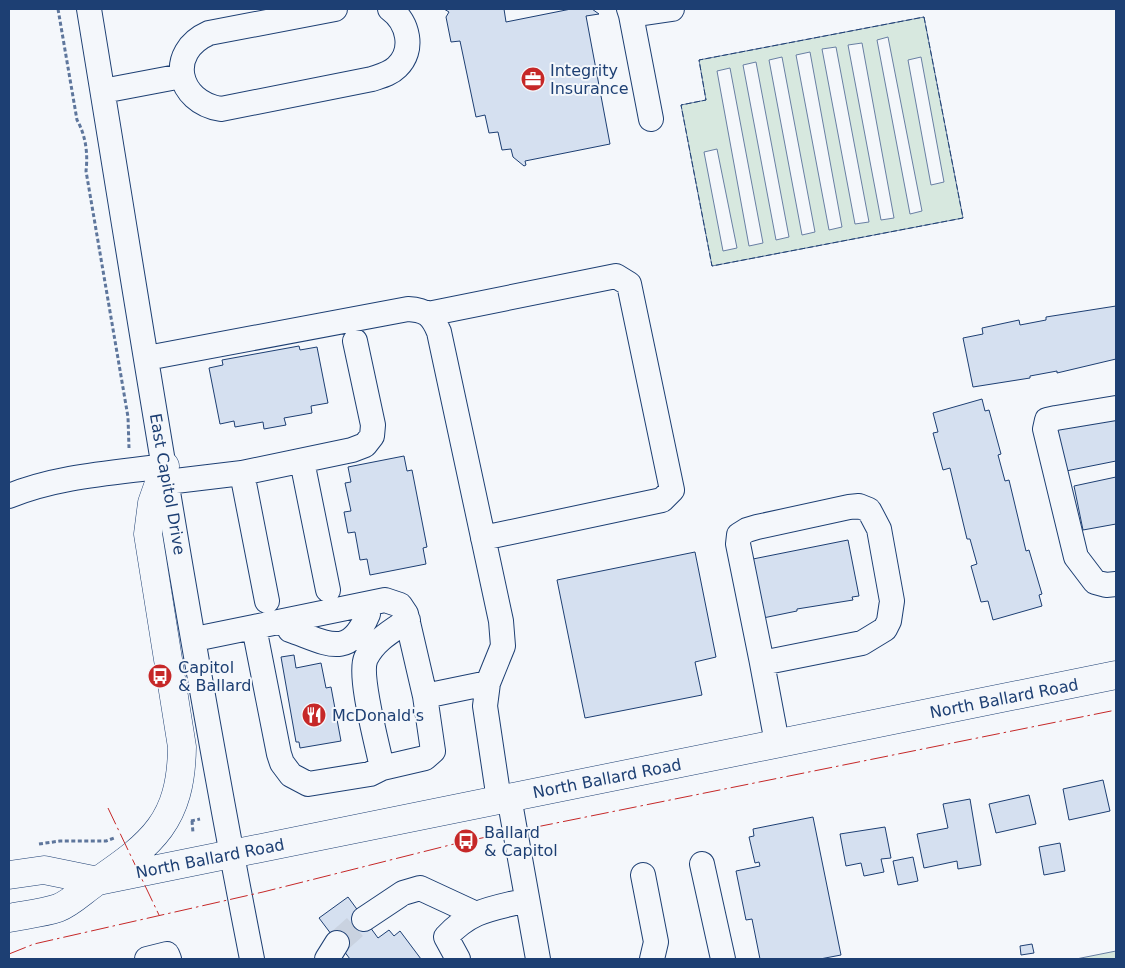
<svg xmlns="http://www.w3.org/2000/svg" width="1125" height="968" font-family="'DejaVu Sans',sans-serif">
  <rect width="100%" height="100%" fill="#f4f7fb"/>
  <path fill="#d7e8df" stroke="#687fa3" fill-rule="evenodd" d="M924,17L963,218L712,266L681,105L706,100L699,60ZM888,37L922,211L910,214L877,40ZM862,43L894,218L881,220L848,45ZM836,47L869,222L855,224L822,49ZM810,52L842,227L829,230L796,55ZM782,57L815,232L802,235L769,60ZM921,57L944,182L931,185L908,60ZM756,62L789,237L776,240L743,65ZM730,68L763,243L749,246L717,71ZM717,149L737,248L723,251L704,152Z
    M1116,951V959H1076Z"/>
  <path fill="#d5e0f0" stroke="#1d3f73" d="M444,9H504L506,22L571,9H592L599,14L586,16L610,144L525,161L526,165L524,166L513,157L511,149L502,150L498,132L489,133L485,115L476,117L460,41L451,42L446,17L449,12Z
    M1116,306V359L1057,373V371L1030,376V378L973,387L963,338L983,334L982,328L1019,320L1020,325L1046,320V317Z
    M299,346L300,350L317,347L328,403L311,406L312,413L284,418L286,425L264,429L263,422L235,427L234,421L220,424L209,368L223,365L222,360Z
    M982,399L985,411L989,410L1001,454L998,455L1005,481L1009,480L1026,551L1029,550L1042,594L1039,595L1042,606L993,620L988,601L981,602L971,566L977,564L970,539H967L950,468L943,470L933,433L938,432L933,413Z
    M1116,415V461L1066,471L1057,427Z
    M404,456L407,471L412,470L427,547L423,548L426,564L370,575L367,559L360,560L355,532L348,533L344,512L351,511L345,483L351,482L348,467Z
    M1116,477V524L1083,530L1074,486Z
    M848,540L859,596L852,597L853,600L797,609V611L763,618L753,559Z
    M695,552L716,657L695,662L702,695L585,718L557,580Z
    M294,655L296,668L321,663L326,688L331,687L341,741L300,748L299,742H296L281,657Z
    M1103,780L1110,811L1069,820L1063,789Z
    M1029,795L1036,824L996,833L989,804Z
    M970,799L981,865L958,869L957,861L924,868L917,834L948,828L943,804Z
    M813,817L841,955L820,959H760L752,919L746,920L736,871L760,866L759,862L755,863L749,837L754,836L753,829Z
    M885,827L891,858L881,859L884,872L864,876L861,863L846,866L840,834Z
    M1060,843L1065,871L1044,875L1039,847Z
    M913,857L918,881L898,885L893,861Z
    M348,897L378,938L389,930L394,936L400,931L421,959H350L319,918Z
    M1032,944L1034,953L1021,955L1020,946Z"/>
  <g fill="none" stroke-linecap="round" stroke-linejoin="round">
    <path stroke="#c9d2e0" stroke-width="24" stroke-dasharray="24 12" stroke-linecap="butt" d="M337,943L364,919"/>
    <defs>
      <path id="minor" d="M89,9C141,326 190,644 252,959
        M335,9L209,33C166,52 177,102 221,109L372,79C381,76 390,74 397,67C415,50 408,22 390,9
        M629,9L631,15L672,9
        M631,15L651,119
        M103,91L182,76
        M428,314L616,276L629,284L672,490L662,500L483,538
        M147,358L408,309C426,310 432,315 439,332L501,621L503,646L488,683L485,706L499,800
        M1116,408L1056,418L1047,420L1045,429L1076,557L1095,582L1106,585L1116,584
        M302,461L328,590
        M242,473L267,601
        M167,482L242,473L352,450L365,445L372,436L373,425L355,341
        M9,496C58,476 113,473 165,466
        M385,600L400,605L406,614L425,696L433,751L425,758L382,768L370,774L308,784L291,775L282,763L279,754L254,627Z
        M290,630C327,643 349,660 368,614
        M195,639L254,627
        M762,663L738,544L739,535L747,530L757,527L849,507L859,506L869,510L879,529L892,601L889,621L885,629L862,643L762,663L777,743
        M425,696L488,683
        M382,768C378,747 358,675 366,658C375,640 392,631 408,620
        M509,797L538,959
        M702,864L723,959
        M643,875L656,942L652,959
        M364,919L403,893L420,888L474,913
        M147,959L167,954L169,959
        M327,959L337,943
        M458,959L446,937C472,909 492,909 527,900"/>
      <path id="major" d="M9,875L44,870L98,881L1116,675
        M9,918C24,915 43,913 58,908C71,903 84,890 96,882C153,843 181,821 182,747L148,534L152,503L165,466"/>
    </defs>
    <use href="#minor" stroke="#1d3f73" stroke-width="26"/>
    <use href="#major" stroke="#1d3f73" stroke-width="29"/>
    <path stroke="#5e769c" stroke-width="3" stroke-dasharray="4 2.5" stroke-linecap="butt" d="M58,9L77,120C86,136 88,154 86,171L128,417L129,448
      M191,821L200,819
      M192,821L193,833
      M39,844L60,841H106L114,838"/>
    <use href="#minor" stroke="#f4f7fb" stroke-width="24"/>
    <use href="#major" stroke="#f4f7fb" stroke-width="28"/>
    <path stroke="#1d3f73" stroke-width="1" stroke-dasharray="6 2.5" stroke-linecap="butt" d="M924,17L963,218L712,266L681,105L706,100L699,60Z"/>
    <path stroke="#c62828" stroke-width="1" stroke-dasharray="18 4 2.5 4" stroke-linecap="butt" d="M108,808L159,915
      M9,954L34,944L263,892L462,842L1116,710"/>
  </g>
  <defs>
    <symbol id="office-disc" viewBox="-11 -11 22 22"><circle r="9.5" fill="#c62828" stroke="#f4f7fb"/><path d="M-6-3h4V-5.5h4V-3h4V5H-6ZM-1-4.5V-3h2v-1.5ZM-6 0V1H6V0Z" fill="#fff"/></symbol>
    <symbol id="bus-disc" viewBox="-11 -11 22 22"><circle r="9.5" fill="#c62828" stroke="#f4f7fb"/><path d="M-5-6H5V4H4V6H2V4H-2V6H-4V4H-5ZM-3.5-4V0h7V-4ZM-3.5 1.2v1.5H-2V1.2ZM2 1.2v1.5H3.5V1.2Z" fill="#fff"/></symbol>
    <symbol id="restaurant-disc" viewBox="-11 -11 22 22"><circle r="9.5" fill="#c62828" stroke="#f4f7fb"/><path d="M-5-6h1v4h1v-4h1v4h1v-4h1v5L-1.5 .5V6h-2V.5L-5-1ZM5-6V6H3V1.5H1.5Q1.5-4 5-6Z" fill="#fff"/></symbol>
  </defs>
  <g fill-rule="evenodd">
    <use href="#office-disc" x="519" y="65" width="28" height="28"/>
    <use href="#bus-disc" x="146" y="662" width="28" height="28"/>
    <use href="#restaurant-disc" x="300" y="701" width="28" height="28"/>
    <use href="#bus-disc" x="452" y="827" width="28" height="28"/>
  </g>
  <g text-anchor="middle" stroke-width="4" stroke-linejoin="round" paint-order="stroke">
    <g font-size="16" fill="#1d3f73" stroke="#f4f7fb" text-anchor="start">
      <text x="550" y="76">Integrity<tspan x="550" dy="18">Insurance</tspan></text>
      <text x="178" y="673">Capitol<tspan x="178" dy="18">&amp; Ballard</tspan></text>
      <text x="332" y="721">McDonald's</text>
      <text x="484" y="838">Ballard<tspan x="484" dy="18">&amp; Capitol</tspan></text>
    </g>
    <g font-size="16" fill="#1d3f73" stroke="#f4f7fb">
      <text transform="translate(168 484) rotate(80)" y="6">East Capitol Drive</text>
      <text transform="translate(1004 698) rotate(-11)" y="6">North Ballard Road</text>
      <text transform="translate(607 778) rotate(-11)" y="6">North Ballard Road</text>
      <text transform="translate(210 858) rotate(-11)" y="6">North Ballard Road</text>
    </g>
  </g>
  <rect width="1125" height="968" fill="none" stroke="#1d3f73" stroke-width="20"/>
</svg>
